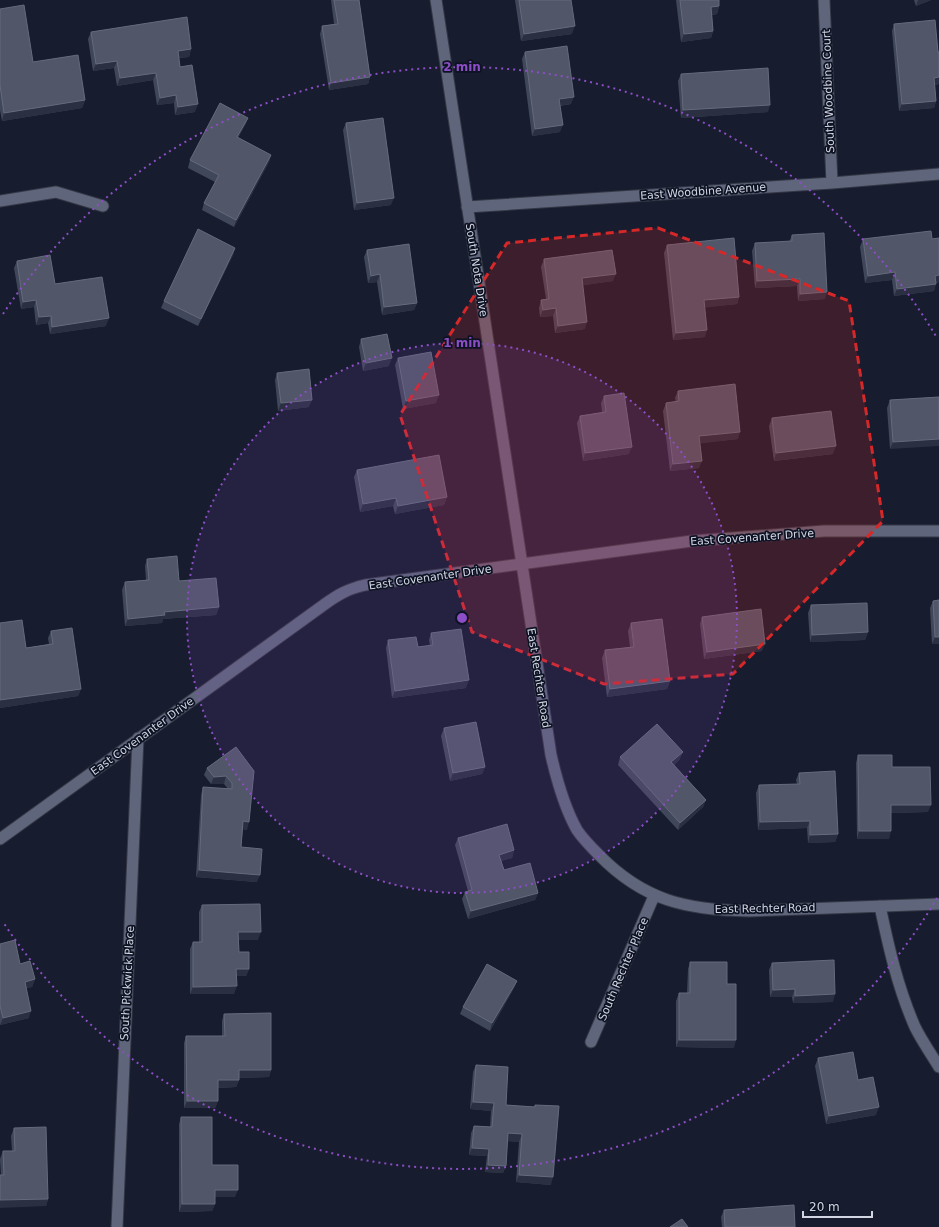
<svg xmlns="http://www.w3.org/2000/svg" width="939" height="1227" font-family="'DejaVu Sans',sans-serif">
  <rect width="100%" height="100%" fill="#171c2e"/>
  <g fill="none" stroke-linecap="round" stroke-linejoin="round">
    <defs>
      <path id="minor" d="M436,0L551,755C557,781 564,807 577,830C583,839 592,848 599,855C644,901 687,910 749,911L939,904
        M824,0L832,183
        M0,201L56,192L103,206
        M467,207L832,183L939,174
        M0,839L325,604C339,594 348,589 365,585L692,541L824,531H939
        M880,906C889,949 898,988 915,1027C922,1041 931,1054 939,1067
        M591,1042L654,896
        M117,1227L138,738"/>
    </defs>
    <use href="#minor" stroke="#353846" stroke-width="13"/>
    <use href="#minor" stroke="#5f667b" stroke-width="11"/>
  </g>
  <path fill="#41475a" d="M331,0H359L370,77L368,84L329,90L320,34L322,26L334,24Z
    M515,0H571L572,34L521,41Z
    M676,0H719V6L717,14L712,15L713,31L711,38L681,42Z
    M914,0H931L916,6Z
    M0,9L33,62L85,100L82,108L2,121L0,110Z
    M894,24L938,52H939V84L935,85L936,101L934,108L899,111L892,31Z
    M91,32L191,49L189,57L179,58L180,67L195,112L175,115L174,103L157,105L153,80L117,86L114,68L93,71L88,39Z
    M525,52L571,104L560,106V132L532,136L522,59Z
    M681,74L768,112L681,118L678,81Z
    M248,118L245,125L238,138L271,155L269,162L234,227L202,210L204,203L215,182L188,168L190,160Z
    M346,123L391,205L354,210L343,130Z
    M792,235L825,299L798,301L797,286L755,288L752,251L755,243L789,242Z
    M863,239H932L939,282L936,283L934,291L894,296L892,280L865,283L860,247Z
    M667,245L739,297L737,304L705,307V337L673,340L664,253Z
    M235,248L233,255L198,326L161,308L164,301Z
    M367,250L417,303L414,310L382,315L377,282L368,283L364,257Z
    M544,259L613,281L583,285L585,329L555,333L553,316L540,317L539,308L541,300L546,299L541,267Z
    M17,261L55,284L106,326L50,334L48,323L36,325L34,307L21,309L14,268Z
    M361,339L389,366L363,371L359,347Z
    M398,358L436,403L403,409L395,365Z
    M277,373L309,407L278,411L275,380Z
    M678,391L738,439L699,443V468L670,471L663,411L666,403L676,402L675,398Z
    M604,396L629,454L583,461L577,423L580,416L602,412L601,403Z
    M939,397L890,449L887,408L890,400Z
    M772,418L833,454L774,461L769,426Z
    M357,470L447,497L444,505L395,514L393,506L360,512L354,477Z
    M147,559L179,581L219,607L216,615L163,619L162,623L125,626L122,590L125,582L146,580L145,566Z
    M939,600V644H932L930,608L933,601Z
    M811,605L868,632L865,640L810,642L808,613Z
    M702,617L762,651L704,659L700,624Z
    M0,623L26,648L49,644L48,638L51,631L81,689L78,696L0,708Z
    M631,623L670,681L667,689L607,697L602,658L605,650L630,647L628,631Z
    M431,633L466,688L392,698L386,648L388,640L418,647L430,646L429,640Z
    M444,728L485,767L482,774L450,781L441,736Z
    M236,747L247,830L243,829L241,847L257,882L196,877L201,795L203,787L228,789L224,784H211L204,775L207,768Z
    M858,755L892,767L928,812L891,813L889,839H857L856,763Z
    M620,757L680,759L674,765L706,800L703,807L678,830L618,765Z
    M799,773L838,834L835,842L808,843L807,828L758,830L756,793L759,785L797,784L796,780Z
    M458,838L514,850L512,858L501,861L504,870L538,893L535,900L468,919L462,899L465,892L468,891L455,845Z
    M202,905L258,940H238L239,952L249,969L246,976H236L234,994H190V949L193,942H199V912Z
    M0,944L35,979L32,987L26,988L29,1018L0,1025Z
    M690,962L734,1048L676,1047V1001L679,993H687L688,969Z
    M772,963L833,1002L793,1003L792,997H770L769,970Z
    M517,981L514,988L490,1031L460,1014L463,1007Z
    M224,1014L271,1070L269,1077L239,1078V1080L236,1087L218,1088V1101L215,1108H184V1043L186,1036H222V1021Z
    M818,1058L876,1115L826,1124L815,1066Z
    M476,1065L506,1105L534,1107L535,1105L551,1185L516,1182L519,1142L507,1141L506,1166L503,1173L485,1172L487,1156L469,1155L471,1133L474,1126L490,1127L491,1111L470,1109L473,1072Z
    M181,1117L212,1165L235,1197H215V1204L212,1211L179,1212V1124Z
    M14,1128L48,1199L46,1206L1,1175L0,1159L3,1151H12L11,1136Z
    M724,1210L795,1227H722L721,1217Z"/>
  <path fill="#2a2f42" d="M918,0H931L916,6Z
    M719,6L717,14L708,15L711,7Z
    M575,26L572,34L521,41L524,34Z
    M713,31L711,38L681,42L684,34Z
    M191,49L189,57L175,58L178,51Z
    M117,61L114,68L93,71L96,64Z
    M156,73L153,80L117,86L120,78Z
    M370,77L368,84L329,90L331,83Z
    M939,77V84L932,85L934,78Z
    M176,95L174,103L157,105L160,98Z
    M574,97L571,104L557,106L559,99Z
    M85,100L82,108L2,121L4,113Z
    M936,101L934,108L899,111L902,104Z
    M198,104L195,112L175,115L178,107Z
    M770,105L768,112L681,118L683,110Z
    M248,118L245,125L235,144L237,137Z
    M563,125L560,132L532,136L535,129Z
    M271,155L269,162L234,227L236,220Z
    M394,198L391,205L354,210L357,203Z
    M235,248L233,255L198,326L201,319Z
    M895,272L892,280L865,283L868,276Z
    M380,274L377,282L368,283L371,276Z
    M616,274L613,281L579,286L582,278Z
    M939,275V282L933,283L935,276Z
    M800,279L797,286L755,288L757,281Z
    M936,284L934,291L894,296L897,289Z
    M827,292L825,299L798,301L800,294Z
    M739,297L737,304L702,308L704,300Z
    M36,300L34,307L21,309L23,302Z
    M417,303L414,310L382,315L384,307Z
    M556,308L553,316L540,317L543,310Z
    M51,316L48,323L36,325L39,317Z
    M109,318L106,326L50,334L52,327Z
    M587,322L585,329L555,333L558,326Z
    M707,330L705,337L673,340L676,333Z
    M392,358L389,366L363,371L366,363Z
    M439,395L436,403L403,409L406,401Z
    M312,400L309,407L278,411L281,403Z
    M740,432L738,439L696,444L699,436Z
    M939,439V446L890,449L893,442Z
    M836,446L833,454L774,461L776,453Z
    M632,447L629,454L583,461L585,453Z
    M702,461L699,468L670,471L673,464Z
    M447,497L444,505L395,514L398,506Z
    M396,498L393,506L360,512L363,504Z
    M219,607L216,615L163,619L162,623L125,626L128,619L164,612Z
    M868,632L865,640L810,642L812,635Z
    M935,637H939V644H932Z
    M765,644L762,651L704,659L707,652Z
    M469,680L466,688L392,698L395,691Z
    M670,681L667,689L607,697L610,689Z
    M81,689L78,696L0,708V700Z
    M683,752L680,759L669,770L671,762Z
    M485,767L482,774L450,781L453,773Z
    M226,776L224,784H211L214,777Z
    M706,800L703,807L678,830L680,823Z
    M891,805H931L928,812L888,813Z
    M243,821L249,822L247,830L240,829Z
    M810,821L807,828L758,830L760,822Z
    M859,831H891L889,839H857Z
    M838,834L835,842L808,843L810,835Z
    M514,850L512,858L497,862L499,855Z
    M199,870L260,875L257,882L196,877Z
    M538,893L535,900L468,919L471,911Z
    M238,932H261L258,940H236Z
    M236,969H249L246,976H234Z
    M35,979L32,987L22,989L25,982Z
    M517,981L514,988L490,1031L492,1023Z
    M237,986L234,994H190L193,987Z
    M795,989L792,997H770L773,990Z
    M835,994L833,1002L793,1003L795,996Z
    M31,1011L29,1018L0,1025L3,1018Z
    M679,1040H736L734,1048L676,1047Z
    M239,1070H271L269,1077L236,1078Z
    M218,1080H239L236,1087L215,1088Z
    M187,1101H218L215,1108H184Z
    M473,1102L494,1103L491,1111L470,1109Z
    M879,1107L876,1115L826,1124L829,1116Z
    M508,1133L522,1134L519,1142L505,1141Z
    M472,1148L489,1149L487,1156L469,1155Z
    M488,1165L506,1166L503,1173L485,1172Z
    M519,1175L553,1177L551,1185L516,1182Z
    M215,1190H238L235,1197H212Z
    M48,1199L46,1206L0,1208V1200Z
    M182,1204H215L212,1211L179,1212Z"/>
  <path fill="#515669" stroke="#656a7c" d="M334,0H359L370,77L331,83L322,26L338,24Z
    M519,0H571L575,26L524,34Z
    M680,0H719V6L711,7L713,31L684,34Z
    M24,5L33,62L78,55L85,100L4,113L0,85V9Z
    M187,17L191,49L178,51L180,67L192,65L198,104L178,107L176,95L160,98L156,73L120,78L117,61L96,64L91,32Z
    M935,20L938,52H939V77L934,78L936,101L902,104L894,24Z
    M567,46L574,97L559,99L563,125L535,129L525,52Z
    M768,68L770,105L683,110L681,74Z
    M220,103L248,118L237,137L271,155L236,220L204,203L219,175L190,160Z
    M383,118L394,198L357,203L346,123Z
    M198,229L235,248L201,319L164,301Z
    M931,231L932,239L939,238V275L935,276L936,284L897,289L895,272L868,276L863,239Z
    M824,233L827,292L800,294V279L757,281L755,243L792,241V235Z
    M734,238L739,297L704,300L707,330L676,333L667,245Z
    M409,244L417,303L384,307L380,274L371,276L367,250Z
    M612,250L616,274L582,278L587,322L558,326L556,308L543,310L541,300L549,299L544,259Z
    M50,255L55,284L102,277L109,318L52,327L51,316L39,317L36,300L23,302L17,261Z
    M387,334L392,358L366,363L361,339Z
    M431,352L439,395L406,401L398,358Z
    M309,369L312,400L281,403L277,373Z
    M735,384L740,432L699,436L702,461L673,464L666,403L679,401L678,391Z
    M624,393L632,447L585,453L580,416L606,412L604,396Z
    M939,397V439L893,442L890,400Z
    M831,411L836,446L776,453L772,418Z
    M439,455L447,497L398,506L396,498L363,504L357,470Z
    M177,556L179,581L216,578L219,607L164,612L165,615L128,619L125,582L149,580L147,559Z
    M939,600V637H935L933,601Z
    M867,603L868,632L812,635L811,605Z
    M761,609L765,644L707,652L702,617Z
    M662,619L670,681L610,689L605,650L634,647L631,623Z
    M22,620L26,648L53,644L51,631L72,628L81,689L0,700V623Z
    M461,629L469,680L395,691L388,640L416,637L418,647L433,645L431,633Z
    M476,722L485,767L453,773L444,728Z
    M657,724L683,752L671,762L706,800L680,823L620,757Z
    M236,747L254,771L249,822L243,821L241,847L262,849L260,875L199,870L203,787L232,789V783L226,776L214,777L207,768Z
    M858,755H892V767H930L931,805H891V831H859Z
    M835,771L838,834L810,835V821L760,822L759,785L800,784L799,773Z
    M507,824L514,850L499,855L504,870L530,863L538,893L471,911L465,892L472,890L458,838Z
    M260,904L261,932H238L239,952H249V969H236L237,986L193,987V942H202V905Z
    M15,940L20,964L30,961L35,979L25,982L31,1011L3,1018L0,1006V944Z
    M834,960L835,994L795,996V989L773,990L772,963Z
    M690,962H727V984H736V1040H679V993H690Z
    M487,964L517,981L492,1023L463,1007Z
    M271,1013V1070H239V1080H218V1101H187L186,1036H225L224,1014Z
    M853,1052L858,1080L873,1077L879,1107L829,1116L818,1058Z
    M476,1065L508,1067L506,1105L535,1107V1105L559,1106L553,1177L519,1175L522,1134L508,1133L506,1166L488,1165L489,1149L472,1148L474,1126L492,1127L494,1103L473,1102Z
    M181,1117H212V1165H238V1190H215V1204H182Z
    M46,1127L48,1199L0,1200V1175H4L3,1151H15L14,1128Z
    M794,1205L795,1227H725L724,1210Z
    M682,1219L688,1227H670Z"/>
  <path fill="#d62828" fill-opacity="0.2" stroke="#d62828" stroke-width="3" stroke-dasharray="8 5" stroke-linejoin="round" d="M658,228L849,301L883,521L733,674L604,684L472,632L400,415L507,243Z"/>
  <circle cx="462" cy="618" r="275" fill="#8c4ec6" fill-opacity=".12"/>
  <g fill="none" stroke="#8c4ec6" stroke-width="2" stroke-dasharray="2 4">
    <circle cx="462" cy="618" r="275"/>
    <path d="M937 898A551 551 0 0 1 3 922M3 314A551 551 0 0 1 937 338"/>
  </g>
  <g text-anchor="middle" stroke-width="3.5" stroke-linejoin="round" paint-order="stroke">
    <g font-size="11" fill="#d2d6e3" stroke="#0e1324">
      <text transform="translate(828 91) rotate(-92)" y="4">South Woodbine Court</text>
      <text transform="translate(703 191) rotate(-4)" y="4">East Woodbine Avenue</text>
      <text transform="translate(477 270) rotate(81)" y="4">South Nota Drive</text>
      <text transform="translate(752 537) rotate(-4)" y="4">East Covenanter Drive</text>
      <text transform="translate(430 577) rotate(-8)" y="4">East Covenanter Drive</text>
      <text transform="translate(539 678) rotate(81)" y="4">East Rechter Road</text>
      <text transform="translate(142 736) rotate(-36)" y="4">East Covenanter Drive</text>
      <text transform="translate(765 908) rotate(-1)" y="4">East Rechter Road</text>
      <text transform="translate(623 969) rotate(-67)" y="4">South Rechter Place</text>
      <text transform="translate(127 983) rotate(-87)" y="4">South Pickwick Place</text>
    </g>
  </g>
  <circle cx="462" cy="618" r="6" fill="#8c4ec6" stroke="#0e1324" stroke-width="2"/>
  <g font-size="12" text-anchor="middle" font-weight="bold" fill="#8c4ec6" stroke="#0e1324" stroke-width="3.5" stroke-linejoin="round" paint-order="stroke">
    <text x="462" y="71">2 min</text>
    <text x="462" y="347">1 min</text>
  </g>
  <path d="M803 1211v6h69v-6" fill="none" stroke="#d2d6e3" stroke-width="2"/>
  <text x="809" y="1211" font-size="12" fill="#d2d6e3" stroke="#0e1324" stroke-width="3" paint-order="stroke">20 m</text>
</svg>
